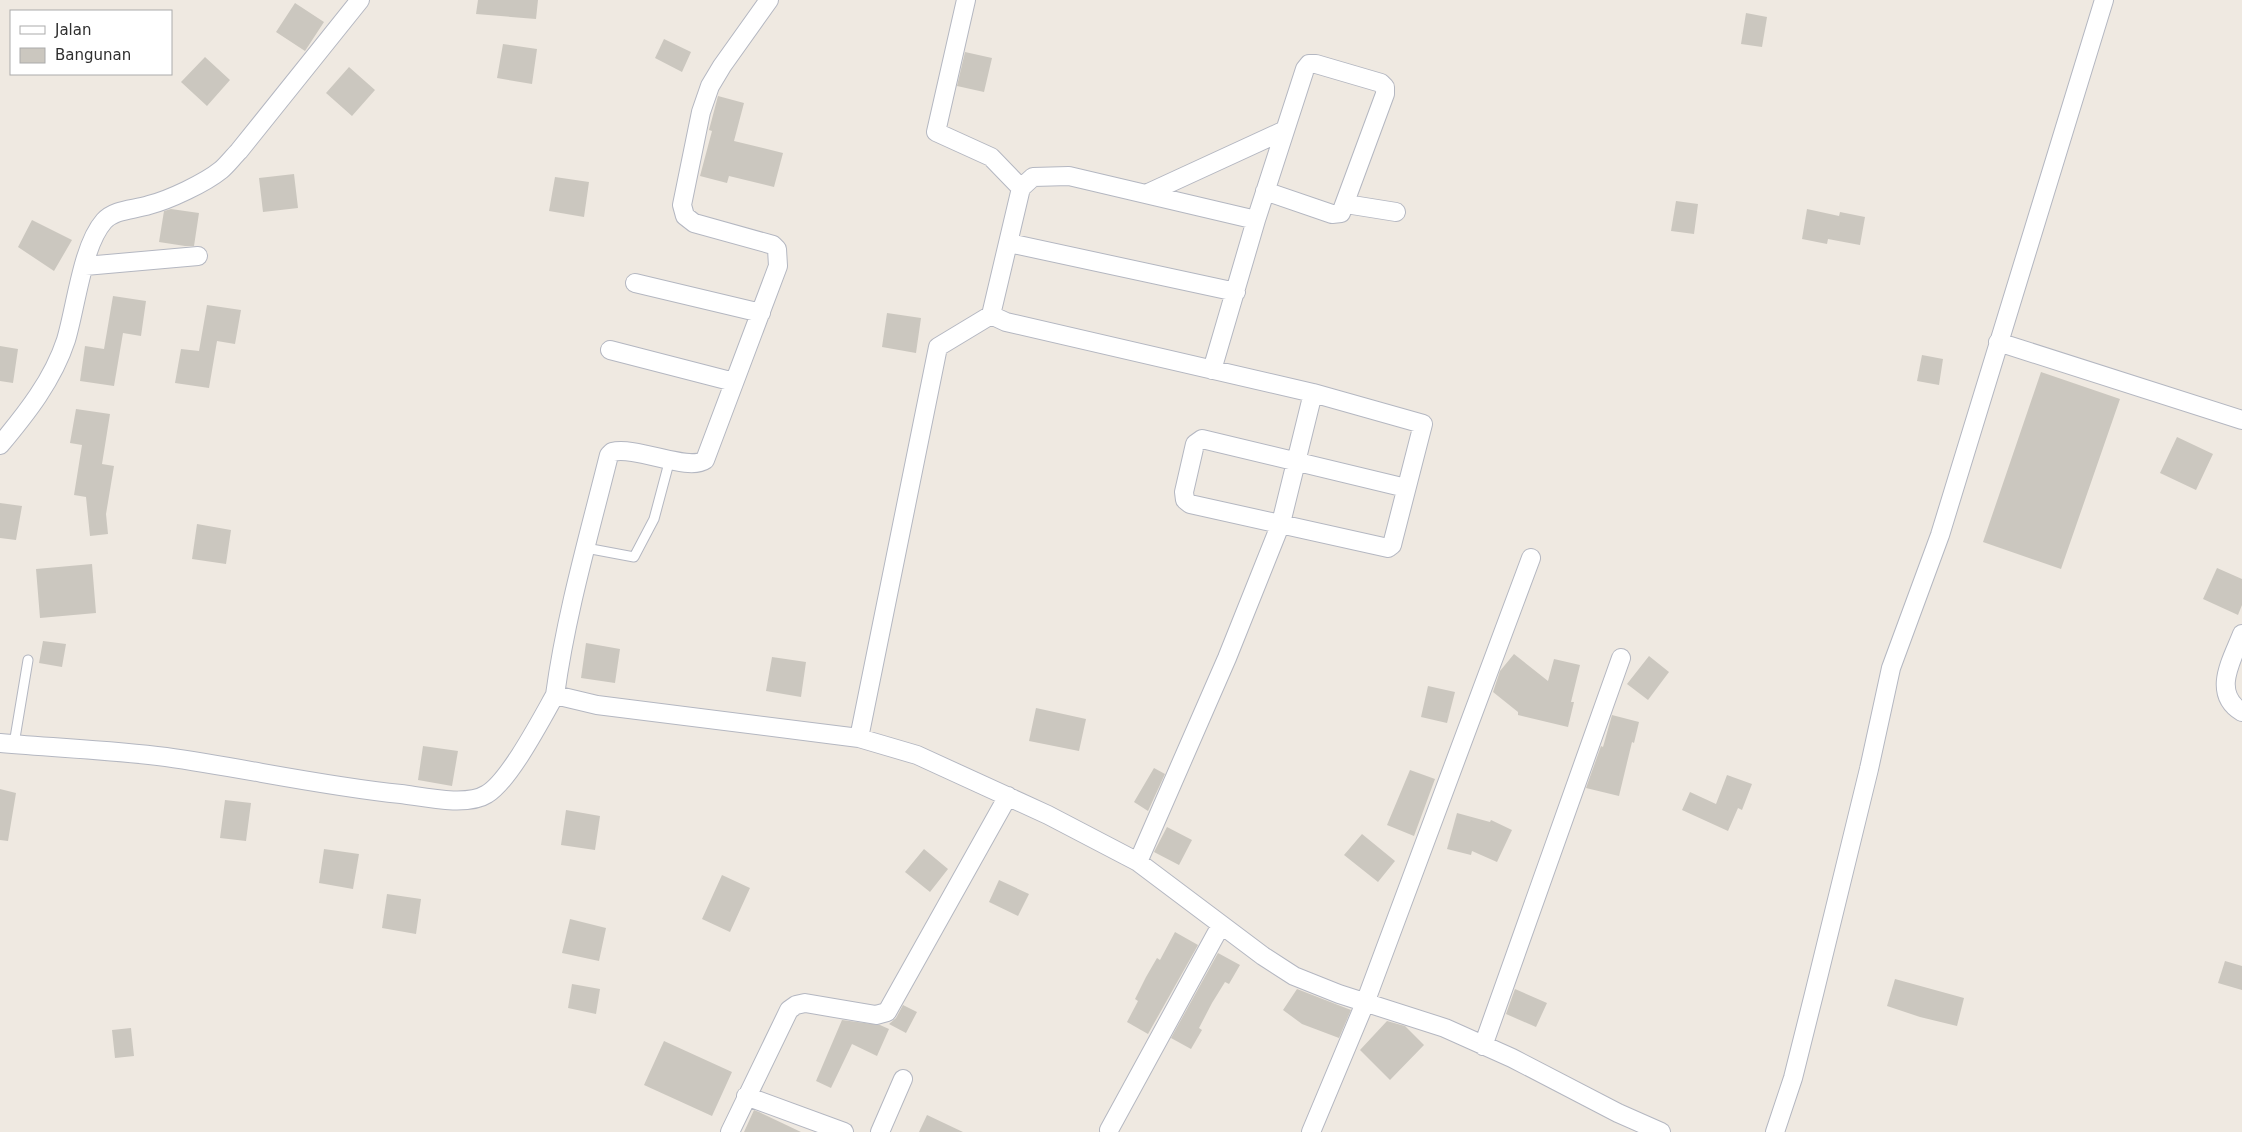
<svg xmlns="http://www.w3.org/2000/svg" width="2242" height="1132" font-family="'DejaVu Sans',sans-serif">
  <rect width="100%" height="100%" fill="#efe9e1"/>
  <path fill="#cbc7bf" d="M478,0H538L536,19L476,14Z
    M295,3L324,22L305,51L276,32Z
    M1746,13L1767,17L1762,47L1741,44Z
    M664,39L691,52L682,72L655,58Z
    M503,44L537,49L532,84L497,78Z
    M965,52L992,58L984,92L957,86Z
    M205,57L230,80L207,106L181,82Z
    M349,67L375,90L352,116L326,93Z
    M718,96L744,103L734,141L783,153L774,187L729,176L727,183L700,176L712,131L709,130Z
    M294,174L298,208L263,212L259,178Z
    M555,177L589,182L584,217L549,211Z
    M1676,201L1698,204L1694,234L1671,231Z
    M171,209L199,213L194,246H185L159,242L164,211Z
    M1807,209L1839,216L1840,212L1865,217L1860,245L1828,239L1827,244L1802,239Z
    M32,220L72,240L54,271L18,247Z
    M113,296L146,301L141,336L123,333L114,386L80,381L85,346L104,349Z
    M207,305L241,310L235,344L217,341L209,388L175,383L181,349L199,351Z
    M887,313L921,318L916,353L882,347Z
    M0,346L18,349L13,383L0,381Z
    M1922,355L1943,359L1939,385L1917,381Z
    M2041,372L2120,399L2061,569L1983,542Z
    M76,409L110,414L102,464L114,466L106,514L108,534L90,536L86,497L74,495L82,445L70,443Z
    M2177,437L2213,454L2196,490L2160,473Z
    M0,503L22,506L16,540L0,538Z
    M197,524L231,530L226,564L192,559Z
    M92,564L96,613L40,618L36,569Z
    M2217,568L2242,579V605L2238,615L2203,599Z
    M43,641L66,644L62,667L39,663Z
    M586,643L620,649L615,683L581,678Z
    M1514,654L1548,681L1554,659L1580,665L1571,702H1574L1568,727L1518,715V712L1493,692L1500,671Z
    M1649,656L1669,672L1648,700L1627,684Z
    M772,657L806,662L801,697L766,691Z
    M1428,686L1455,692L1447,723L1421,717Z
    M1036,708L1086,719L1079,751L1029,741Z
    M1612,715L1639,722L1634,743L1632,742L1619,796L1586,788L1601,746L1603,747Z
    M423,746L458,751L452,786L418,780Z
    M1154,768L1165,774L1148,811L1134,802Z
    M1410,770L1435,779L1414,836L1387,825Z
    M1727,775L1752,784L1742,810L1738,808L1728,831L1682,810L1690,792L1716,804Z
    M0,789L16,793L8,841L0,840Z
    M225,800L251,803L246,841L220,838Z
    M566,810L600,816L595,850L561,845Z
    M1457,813L1490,822L1491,820L1512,830L1497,862L1472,851L1471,855L1447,849Z
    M1167,827L1192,840L1179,865L1154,852Z
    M1362,834L1395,861L1378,882L1344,855Z
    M324,849L359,854L353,889L319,883Z
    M924,849L948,869L930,892L905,872Z
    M722,875L750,888L730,932L702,919Z
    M999,880L1029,894L1018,916L989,902Z
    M387,894L421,899L416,934L382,928Z
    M570,919L606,928L599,961L562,953Z
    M1175,932L1198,945L1148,1034L1127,1022L1138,1001L1135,999L1146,977L1157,958L1160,960Z
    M1218,953L1240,965L1229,984L1225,982L1212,1003L1199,1028L1202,1030L1191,1049L1171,1038Z
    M2225,961L2242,966V990L2218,983Z
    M1895,979L1964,998L1957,1026L1920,1017L1887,1006Z
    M572,984L600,989L596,1014L568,1008Z
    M1297,989L1351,1010L1339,1038L1302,1024L1283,1010Z
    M1515,989L1547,1003L1536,1027L1506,1014Z
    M903,1005L917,1012L906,1033L889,1024L896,1018Z
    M842,1020L880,1025L889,1029L877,1056L852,1044L831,1088L816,1081Z
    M1387,1021L1405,1026L1424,1045L1390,1080L1360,1050Z
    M131,1028L134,1056L115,1058L112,1030Z
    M664,1041L732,1072L712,1116L644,1085Z
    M754,1110L759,1112L801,1132H744Z
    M927,1115L963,1132H919Z"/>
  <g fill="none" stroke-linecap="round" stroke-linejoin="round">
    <defs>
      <path id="lane" d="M586,548L634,557L654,519L670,459
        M14,744L28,660"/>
      <path id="street" d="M769,0L722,66L710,86L701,112L682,205L685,216L694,223L773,245L777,249L778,266L705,460C688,472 637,446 612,452L609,455C589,535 566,614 555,695L597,705L859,738L917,755L1048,815L1138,862L1263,956L1294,976L1339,994L1445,1028L1512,1058L1618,1113L1661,1132
        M1021,188L1033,177L1069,176L1256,220
        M1146,194L1285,130
        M1346,204L1396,212
        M1009,243L1236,292
        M85,266L198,256
        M635,283L761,313
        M991,315L1006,322L1313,393L1423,424L1393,541L1392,545L1388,548L1190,504L1185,500L1184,492L1195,444L1202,439L1406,488
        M1998,342L2242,420
        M610,350L734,382
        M1212,370L1256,220L1305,69L1309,64H1316L1381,83L1385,87V94L1341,213L1332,214L1265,191
        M0,445C26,414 53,380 66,340C76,307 82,246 104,221C115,209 134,210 149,205C169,200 205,183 221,170C227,165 233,157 239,151L360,0
        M2242,634C2232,660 2211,693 2242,712
        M859,738L938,347L991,315L1021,188L991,157L936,132L966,0
        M0,743C55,748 111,750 166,757C244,768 322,786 401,794C424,797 467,807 487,794C509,781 541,720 555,695
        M1138,862L1227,658L1281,523L1313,393
        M1483,1046L1621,658
        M746,1096L844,1132
        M1109,1130L1221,925
        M730,1132L789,1010L796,1005L805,1003L876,1015L887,1012L1008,796
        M880,1132L903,1079
        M1311,1132L1365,1003L1531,558
        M1775,1132L1793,1078L1814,994L1869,769L1891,668L1940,535L2104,0"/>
    </defs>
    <use href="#lane" stroke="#b4b7c1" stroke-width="11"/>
    <use href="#street" stroke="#b4b7c1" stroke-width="20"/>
    <use href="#lane" stroke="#fff" stroke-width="9"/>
    <use href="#street" stroke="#fff" stroke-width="18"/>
  </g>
  <rect x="10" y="10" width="162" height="65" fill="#ffffff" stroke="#ababab"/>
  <rect x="20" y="26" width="25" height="8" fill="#ffffff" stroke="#ababab"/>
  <text x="55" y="35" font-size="15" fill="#2e2e2e">Jalan</text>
  <rect x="20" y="48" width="25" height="15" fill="#cbc7bf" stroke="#ababab"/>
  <text x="55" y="60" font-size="15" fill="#2e2e2e">Bangunan</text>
</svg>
